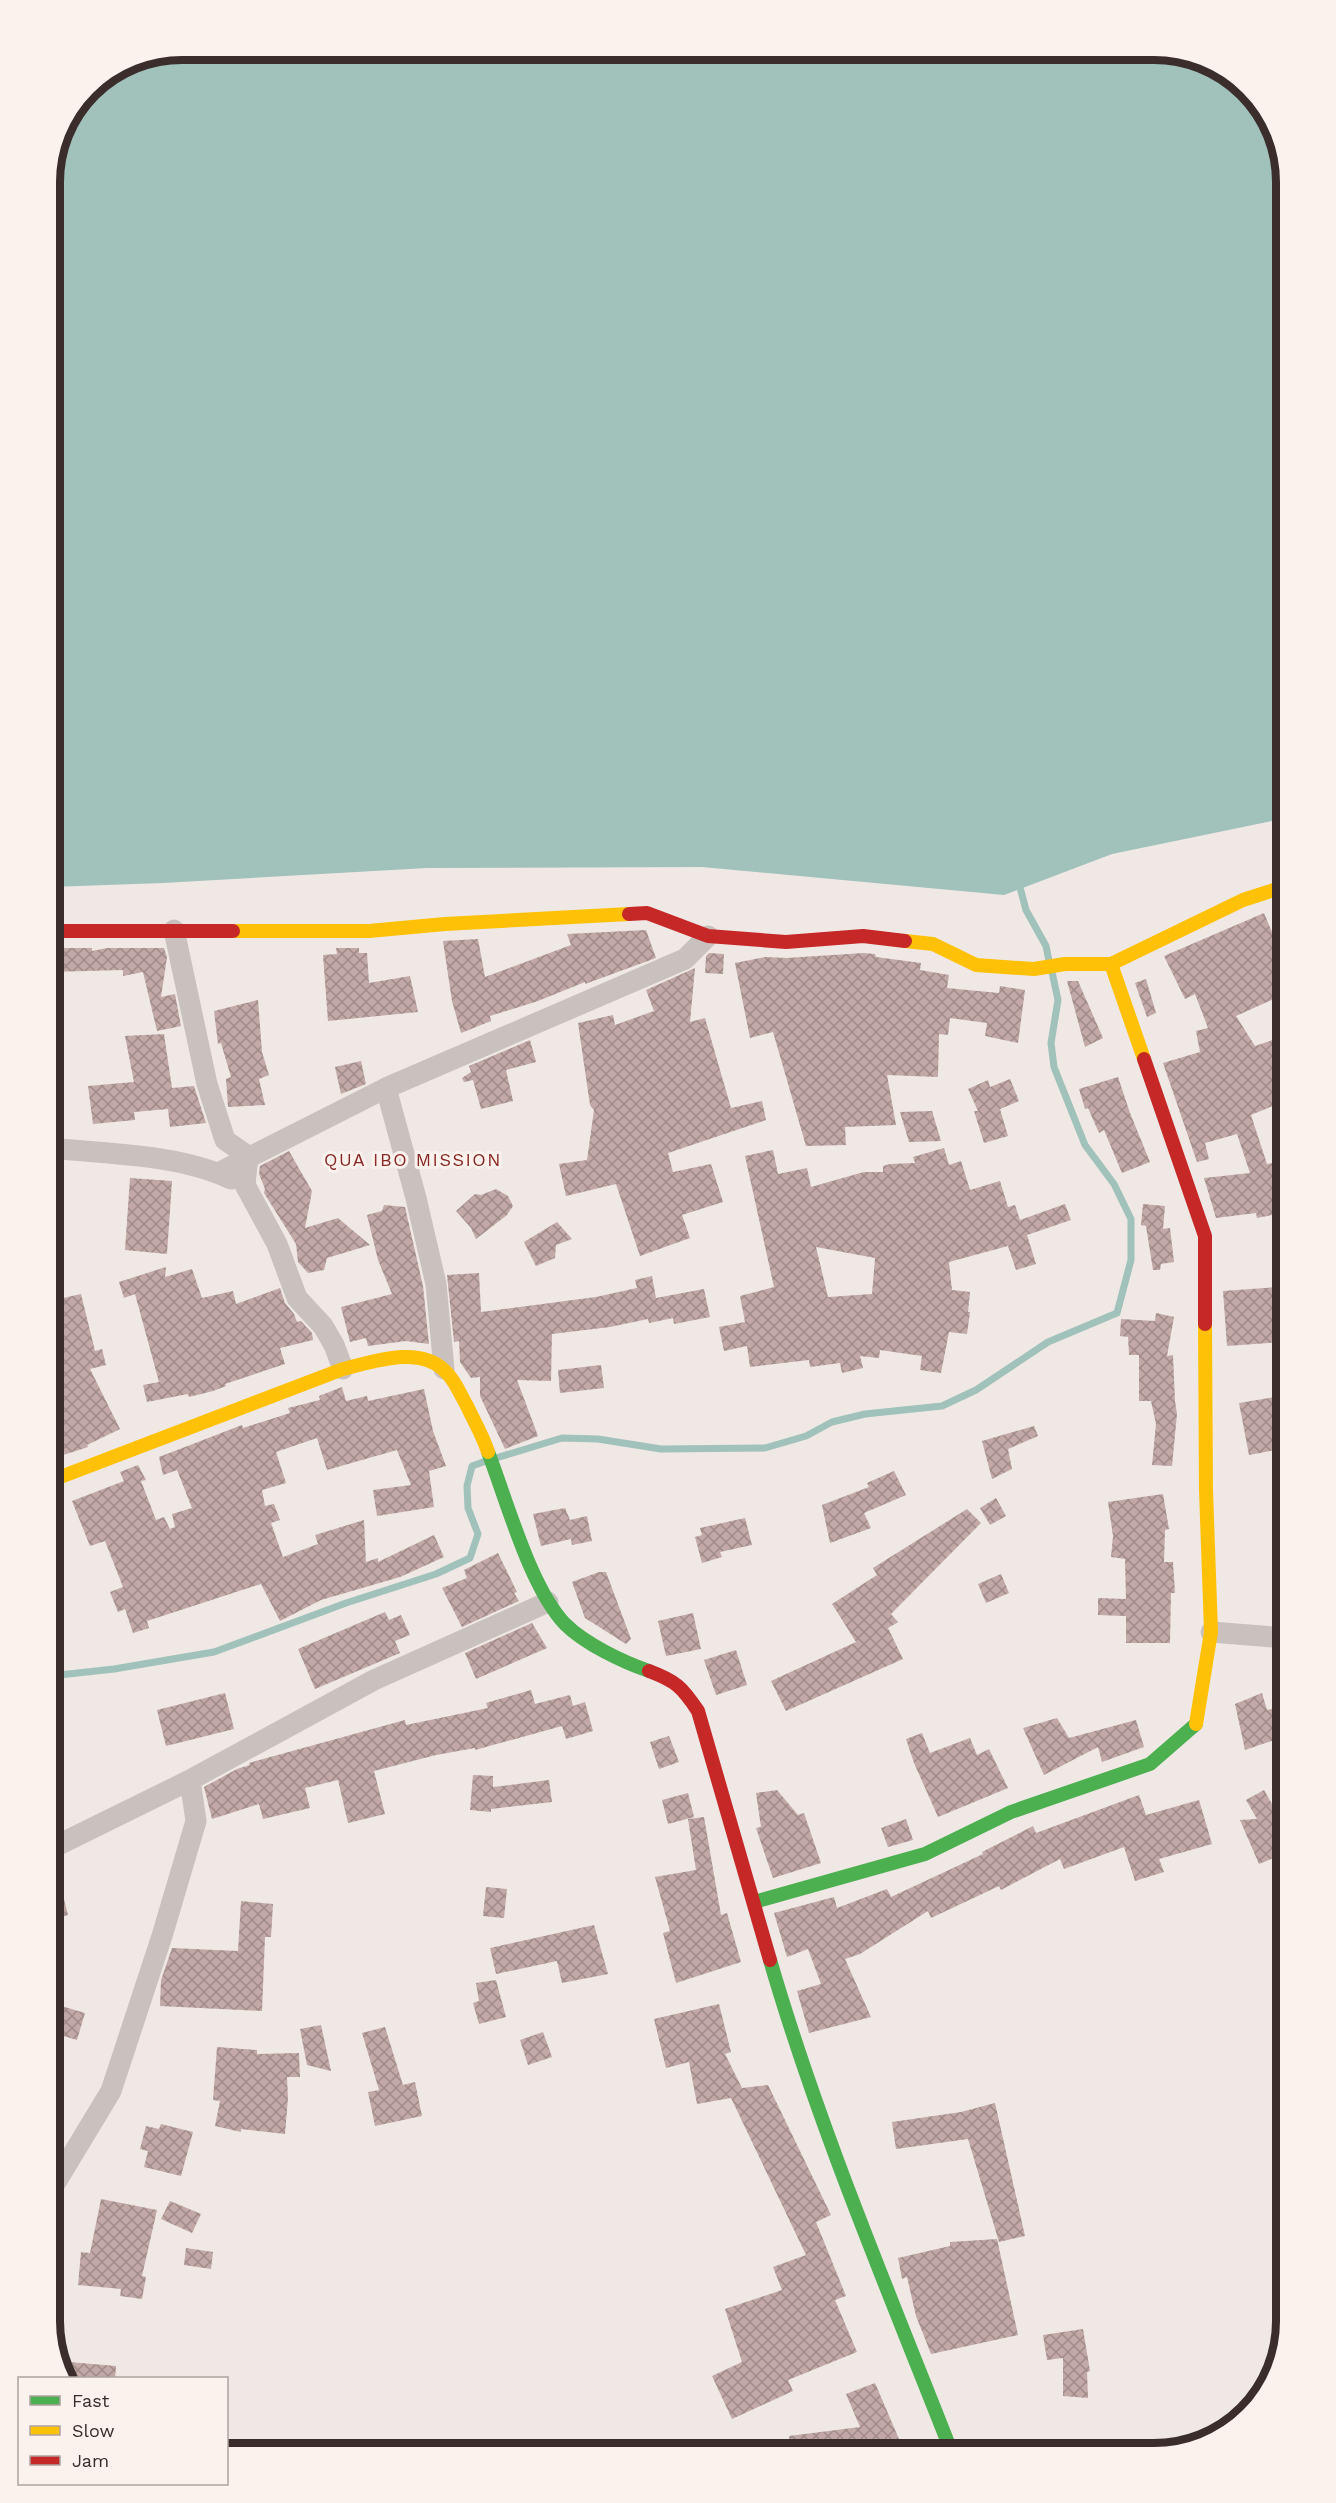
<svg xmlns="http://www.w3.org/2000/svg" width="1336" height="2503" font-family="'Work Sans',sans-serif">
  <defs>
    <pattern id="building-cross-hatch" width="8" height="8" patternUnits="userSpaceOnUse" patternTransform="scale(1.5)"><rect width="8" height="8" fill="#c2a9a7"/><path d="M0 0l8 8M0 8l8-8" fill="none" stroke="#9f8a88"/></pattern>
  </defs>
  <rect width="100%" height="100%" fill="#efe8e5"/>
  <path fill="#a1c1bb" d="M182,50H1163L1228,72L1276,131L1286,182V818L1112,854L1004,895L702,867L427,868L163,883L50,887V173L63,123L88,88L131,59Z"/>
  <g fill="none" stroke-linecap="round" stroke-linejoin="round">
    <path stroke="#a1c1bb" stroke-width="7" d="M1018,880L1026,910L1046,946L1049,961
      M496,1458L562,1438L598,1439L661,1449L765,1448L806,1436L832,1422L865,1414L942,1406L976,1390L1048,1342L1117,1313L1131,1260V1219L1114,1184L1085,1145L1054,1067L1051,1043L1058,1000L1052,972
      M50,1676L114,1669L214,1652L346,1603L436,1574L470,1558L478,1534L468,1508L467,1486L472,1466L486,1461"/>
  </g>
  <path fill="url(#building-cross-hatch)" fill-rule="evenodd" d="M1264,913L1287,968L1278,972L1287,993L1236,1016L1255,1046L1287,1035V1103H1280L1251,1115L1267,1164L1274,1163L1276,1187L1282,1186L1283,1192H1286V1212L1257,1218L1256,1213L1216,1218L1204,1178L1250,1173L1237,1134L1205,1143L1209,1159L1197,1162L1163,1063L1200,1052L1196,1031L1208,1028L1195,994L1185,999L1164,956Z
    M646,930L656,958L585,984V982L538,1001L490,1016L491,1021L461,1033L452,1001L443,941L478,939L485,977L571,945L567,934Z
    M50,948H92V951L107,948H164L167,957L161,997L175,994L181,1026L157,1031L143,972L123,976V970L50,972Z
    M336,948H359V953H367L369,983L410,976L418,1012L328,1021L323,955L337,954Z
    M709,953L724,954L723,974L705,973L706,956Z
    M863,953L875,954L876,957L921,963L920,970L949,975L947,988L999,993L1000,986L1025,990L1018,1043L985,1036L987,1023L950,1018L948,1035L939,1034L938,1077L887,1075L896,1125L845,1127L846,1145L806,1146L773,1032L750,1038L735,963L765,957L787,958Z
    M695,968L690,1022L705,1018L731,1108L762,1101L766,1120L668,1153L673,1172L711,1164L723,1202L682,1215L690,1238L640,1256L616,1184L566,1196L559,1164L587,1160L594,1110L590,1105L578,1023L613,1015L615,1025L654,1011L646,990Z
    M1146,979L1156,1013L1147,1017L1135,983Z
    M1067,981H1078L1103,1038L1085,1047Z
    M258,1000L262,1052L269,1075L259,1079L265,1105L228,1107L226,1079L231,1077L221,1043L218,1044L214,1011Z
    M164,1034L172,1088L194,1086L206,1123L170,1127L168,1109L134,1112L135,1120L93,1124L88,1086L134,1082L125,1036Z
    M530,1040L536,1062L506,1070L513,1101L481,1109L473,1080L464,1082L462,1078L471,1072L469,1066Z
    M361,1061L366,1084L341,1094L335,1067Z
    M1118,1077L1130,1113L1150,1162L1122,1173L1104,1130L1099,1133L1088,1108L1085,1109L1079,1089Z
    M1010,1079L1019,1101L1000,1109L1008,1136L984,1143L974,1111H978L968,1089L988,1080L990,1087Z
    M932,1111L941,1141L909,1142L900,1112Z
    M944,1148L949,1165L961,1161L970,1190L1000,1181L1008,1207L1015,1205L1020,1220L1065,1204L1071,1220L1027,1235L1036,1264L1016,1270L1008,1246L949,1262L952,1290L970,1292L968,1312H970L967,1334L949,1332L941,1373L920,1370L922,1356L880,1350L879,1358L860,1356L863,1368L842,1373L840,1363L810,1367L809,1360L750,1367L747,1346L724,1351L719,1327L745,1322L740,1296L774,1287L745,1156L773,1150L778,1174L807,1168L811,1187L864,1172H883V1166L890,1164L915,1163L913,1157ZM816,1247L875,1258L872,1294L828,1297Z
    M289,1151L312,1191L305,1228L338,1218L370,1245L327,1258L324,1270L308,1273L298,1262L296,1244L264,1193L265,1189L259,1174L260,1166Z
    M130,1178L172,1181L167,1254L125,1250Z
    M496,1189L508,1196L513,1206L507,1215L476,1239L471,1228L456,1211L475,1194L481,1195Z
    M1143,1204L1165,1206L1163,1229L1170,1228L1174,1262L1161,1264L1160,1270H1153L1146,1226L1141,1225Z
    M384,1205L405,1207L423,1286L429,1344L406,1341L368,1346L366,1338L350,1342L341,1307L392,1294L378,1260L367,1215L382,1211Z
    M557,1222L572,1239L556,1245L555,1258L536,1266L524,1242Z
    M166,1267L165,1277L192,1269L202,1298L233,1291L236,1304L280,1288L285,1303L294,1314L297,1322L301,1321L312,1333L313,1340L280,1348L285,1364L225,1384L226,1386L213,1391L189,1397L188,1394L147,1402L143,1385L159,1382L135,1294L124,1298L119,1282Z
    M479,1273L481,1312L596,1297L637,1288L635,1280L652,1276L656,1298L704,1289L710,1317L674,1324L673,1318L649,1323L648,1319L610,1327L552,1334L551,1381L517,1380L538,1436L505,1449L480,1396V1377L471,1378L460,1362L459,1341L454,1342L447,1275Z
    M1278,1287L1282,1342L1227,1346L1223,1291Z
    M81,1294L95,1351L102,1349L106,1365L90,1369L120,1429L87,1445L88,1447L54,1458L50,1444V1301Z
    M1156,1313L1174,1317L1167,1356L1173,1355L1175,1401L1177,1414L1172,1466L1152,1465L1156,1424L1151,1401H1139V1355H1129L1128,1337L1120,1336L1121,1319L1155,1321Z
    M601,1365L604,1388L560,1393L558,1370Z
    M342,1387L346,1401L367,1396L368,1401L424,1389L433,1431L446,1466L429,1471L434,1507L377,1516L373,1490L411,1485L397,1450L327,1470L317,1438L276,1452L286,1483L262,1490L265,1506L274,1504L280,1520L271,1523L283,1557L318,1544L315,1535L364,1520L366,1562L378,1558V1562L434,1535L444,1557L400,1577L321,1600L280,1621L261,1584L147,1621L149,1628L133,1633L125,1609L118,1612L110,1592L123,1587L105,1541L90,1546L72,1501L124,1481L120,1472L138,1465L146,1480L141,1481L156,1520L164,1517L170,1529L175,1527L172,1514L192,1508L177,1470L163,1475L159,1457L242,1425L243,1428L290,1413L288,1408L320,1400L319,1396Z
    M1286,1395V1448L1249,1455L1239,1403Z
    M1034,1426L1038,1436L1008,1449L1012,1469L992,1479L982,1441Z
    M894,1471L906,1495L864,1513L871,1528L830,1543L822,1505L869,1487L867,1483Z
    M1163,1494L1169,1529L1165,1530L1164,1562H1173L1175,1593H1171L1170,1643H1126V1616L1098,1615V1598L1126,1599L1125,1559L1111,1557L1113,1536L1108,1502Z
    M996,1498L1006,1516L990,1525L980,1508Z
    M565,1508L570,1520L587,1516L592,1541L572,1545L571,1539L541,1546L533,1514Z
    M967,1509L981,1523L891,1614L898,1622L888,1628L903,1659L786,1711L771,1681L856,1642L832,1604L877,1575L873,1568Z
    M745,1518L752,1545L720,1552L722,1557L702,1563L695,1537L702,1535L700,1528Z
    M498,1553L517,1592L514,1593L519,1601L462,1627L442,1588L467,1578L464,1570Z
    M599,1572H606L631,1639L626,1644L585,1618L572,1582Z
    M1001,1574L1009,1593L986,1603L978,1584Z
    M385,1612L389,1620L401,1615L410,1635L395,1641L400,1653L315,1689L298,1649Z
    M693,1613L701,1649L666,1656L658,1621Z
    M532,1623L547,1648L476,1679L465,1653Z
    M736,1650L747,1685L716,1695L704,1660Z
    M531,1690L535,1704L570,1695L573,1706L585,1702L593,1731L566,1739L562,1726L475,1750V1748L436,1755L374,1771L385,1814L348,1823L338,1780L305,1788L310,1808L263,1819L259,1804L212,1819L204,1787L237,1769L250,1765L249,1763L405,1720L406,1725L488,1708L486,1703Z
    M225,1693L234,1729L166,1746L157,1710Z
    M1262,1693L1267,1710L1286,1705V1736L1245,1750L1235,1704Z
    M1057,1718L1069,1738L1136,1720L1144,1747L1102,1762L1098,1747L1044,1775L1023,1728Z
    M922,1733L930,1753L970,1738L977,1755L989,1749L1008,1788L938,1817L914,1763L906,1739Z
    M669,1736L679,1762L659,1769L650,1742Z
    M473,1775L493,1776V1787L549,1780L552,1802L491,1809V1812L470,1810Z
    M777,1790L798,1815L804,1813L821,1863L773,1878L756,1828L761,1827L756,1793Z
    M1264,1790L1272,1804L1286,1796V1853L1259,1864L1240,1820L1257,1819L1246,1800Z
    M688,1793L694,1817L668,1824L662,1800Z
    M1139,1795L1146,1815L1199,1800L1212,1844L1159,1859L1164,1872L1135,1881L1124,1847L1064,1869L1060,1859L1001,1890L999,1886L931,1918L928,1911L860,1954L845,1959L871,2017L809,2033L797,1991L821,1984L808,1949L787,1957L774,1913L834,1897L837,1908L887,1889L891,1897L983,1854L982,1852L1033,1826L1036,1833Z
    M704,1817L721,1915L727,1913L741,1962L676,1983L663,1933L670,1931L655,1877L696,1870L688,1819Z
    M906,1819L913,1840L888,1847L881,1828Z
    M56,1867L68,1915L50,1920V1868Z
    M486,1887L507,1889L504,1918L483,1916Z
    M241,1901L273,1904L271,1937H265L262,2011L160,2006L161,1980L172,1948L238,1951Z
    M594,1925L608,1974L562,1983L557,1961L496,1974L490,1948Z
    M496,1980L506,2017L479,2024L473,2003L479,2001L476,1983Z
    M55,2004L85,2013L77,2040L50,2032Z
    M719,2004L731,2052L725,2054L742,2088L768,2085L831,2215L816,2222L846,2296L835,2300L857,2352L788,2380L793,2391L732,2419L712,2376L742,2362L725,2309L782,2290L773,2267L806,2255L731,2098L697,2104L689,2062L666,2068L654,2019Z
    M321,2025L331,2071L307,2065L300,2029Z
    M385,2027L403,2085L415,2082L422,2116L375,2126L368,2092L379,2090L362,2033Z
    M543,2032L552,2057L528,2065L520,2040Z
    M217,2047L257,2050V2054L299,2053L300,2077H287L288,2098L285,2134L241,2129V2132L215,2126L220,2101L213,2100Z
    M995,2103L1025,2236L999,2242L968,2139L896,2149L892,2122L961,2112Z
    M161,2124L193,2132L181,2176L144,2167L148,2151L140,2149L146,2126L159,2129Z
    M101,2199L157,2210L142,2276L146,2277L142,2299L120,2296L121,2289L78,2285L81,2252L90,2253Z
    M170,2201L201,2214L192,2233L161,2219Z
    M997,2239L1018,2335L931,2354L916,2316L907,2277L902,2279L898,2258L950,2246V2242Z
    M186,2248L213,2252L211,2269L184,2265Z
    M1083,2329L1090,2371L1087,2372L1088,2398L1063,2396V2358L1047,2360L1043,2335Z
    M57,2361L116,2366L115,2379H65L60,2372Z
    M875,2383L905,2453H791L789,2436L860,2427L846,2394Z"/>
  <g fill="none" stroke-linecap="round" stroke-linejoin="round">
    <path stroke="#c9c1be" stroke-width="21" d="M174,930L207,1084L225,1140L248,1156L245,1185L277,1244L297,1298L323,1326L334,1345L343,1369
      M386,1088L416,1198L436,1284L444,1369
      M50,1148C108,1154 178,1154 231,1179
      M218,1173L386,1088L685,959L708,936
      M1211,1632L1286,1638
      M50,1849L190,1780L374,1680L548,1602
      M50,2192L111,2091L162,1936L196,1821L190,1780"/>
    <path stroke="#4caf50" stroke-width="14" d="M488,1452C507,1501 530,1587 565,1624C585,1644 623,1662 649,1671
      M754,1902L925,1854L1011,1812L1150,1764L1196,1724
      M770,1960C819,2128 888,2290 952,2453"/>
    <path stroke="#ffc107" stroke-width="14" d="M233,931H369L445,924L629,914
      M905,941L933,944L976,965L1034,969L1065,964H1111
      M1144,1059L1111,964L1243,900L1286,886
      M50,1481L343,1369C373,1362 419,1345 445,1371C455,1380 460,1394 467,1406C474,1421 483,1436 488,1452
      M1196,1724L1211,1632L1206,1490L1205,1324"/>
    <path stroke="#c62828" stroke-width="14" d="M629,914L647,913L708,936L786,942L863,936L905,941
      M50,931H233
      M1144,1059L1205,1236V1324
      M649,1671C676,1681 682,1687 698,1711L770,1960"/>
  </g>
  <g text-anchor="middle" stroke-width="6" stroke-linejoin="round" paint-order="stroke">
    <g font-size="18" letter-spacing="1.5" fill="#892925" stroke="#fbf2ee">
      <text x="413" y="1166">QUA IBO MISSION</text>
    </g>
  </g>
  <path d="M0 0H1336V2503H0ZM182 60H1154A122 122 0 0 1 1276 182V2321A122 122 0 0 1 1154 2443H182A122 122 0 0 1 60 2321V182A122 122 0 0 1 182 60Z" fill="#fbf2ee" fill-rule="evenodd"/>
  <path fill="none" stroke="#3a2d2b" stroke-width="8" d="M182 60H1154A122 122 0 0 1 1276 182V2321A122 122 0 0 1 1154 2443H182A122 122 0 0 1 60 2321V182A122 122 0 0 1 182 60Z"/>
  <rect x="18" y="2377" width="210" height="108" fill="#fbf2ee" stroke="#aea3a0" stroke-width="1.5"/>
  <rect x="30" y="2396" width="30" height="9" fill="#4caf50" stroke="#aea3a0" stroke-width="1.5"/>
  <text x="72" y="2407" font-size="18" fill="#3a2d2b">Fast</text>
  <rect x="30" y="2426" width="30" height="9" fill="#ffc107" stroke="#aea3a0" stroke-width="1.5"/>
  <text x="72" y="2437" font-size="18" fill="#3a2d2b">Slow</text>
  <rect x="30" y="2456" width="30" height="9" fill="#c62828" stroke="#aea3a0" stroke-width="1.5"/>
  <text x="72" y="2467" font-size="18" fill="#3a2d2b">Jam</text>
</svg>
